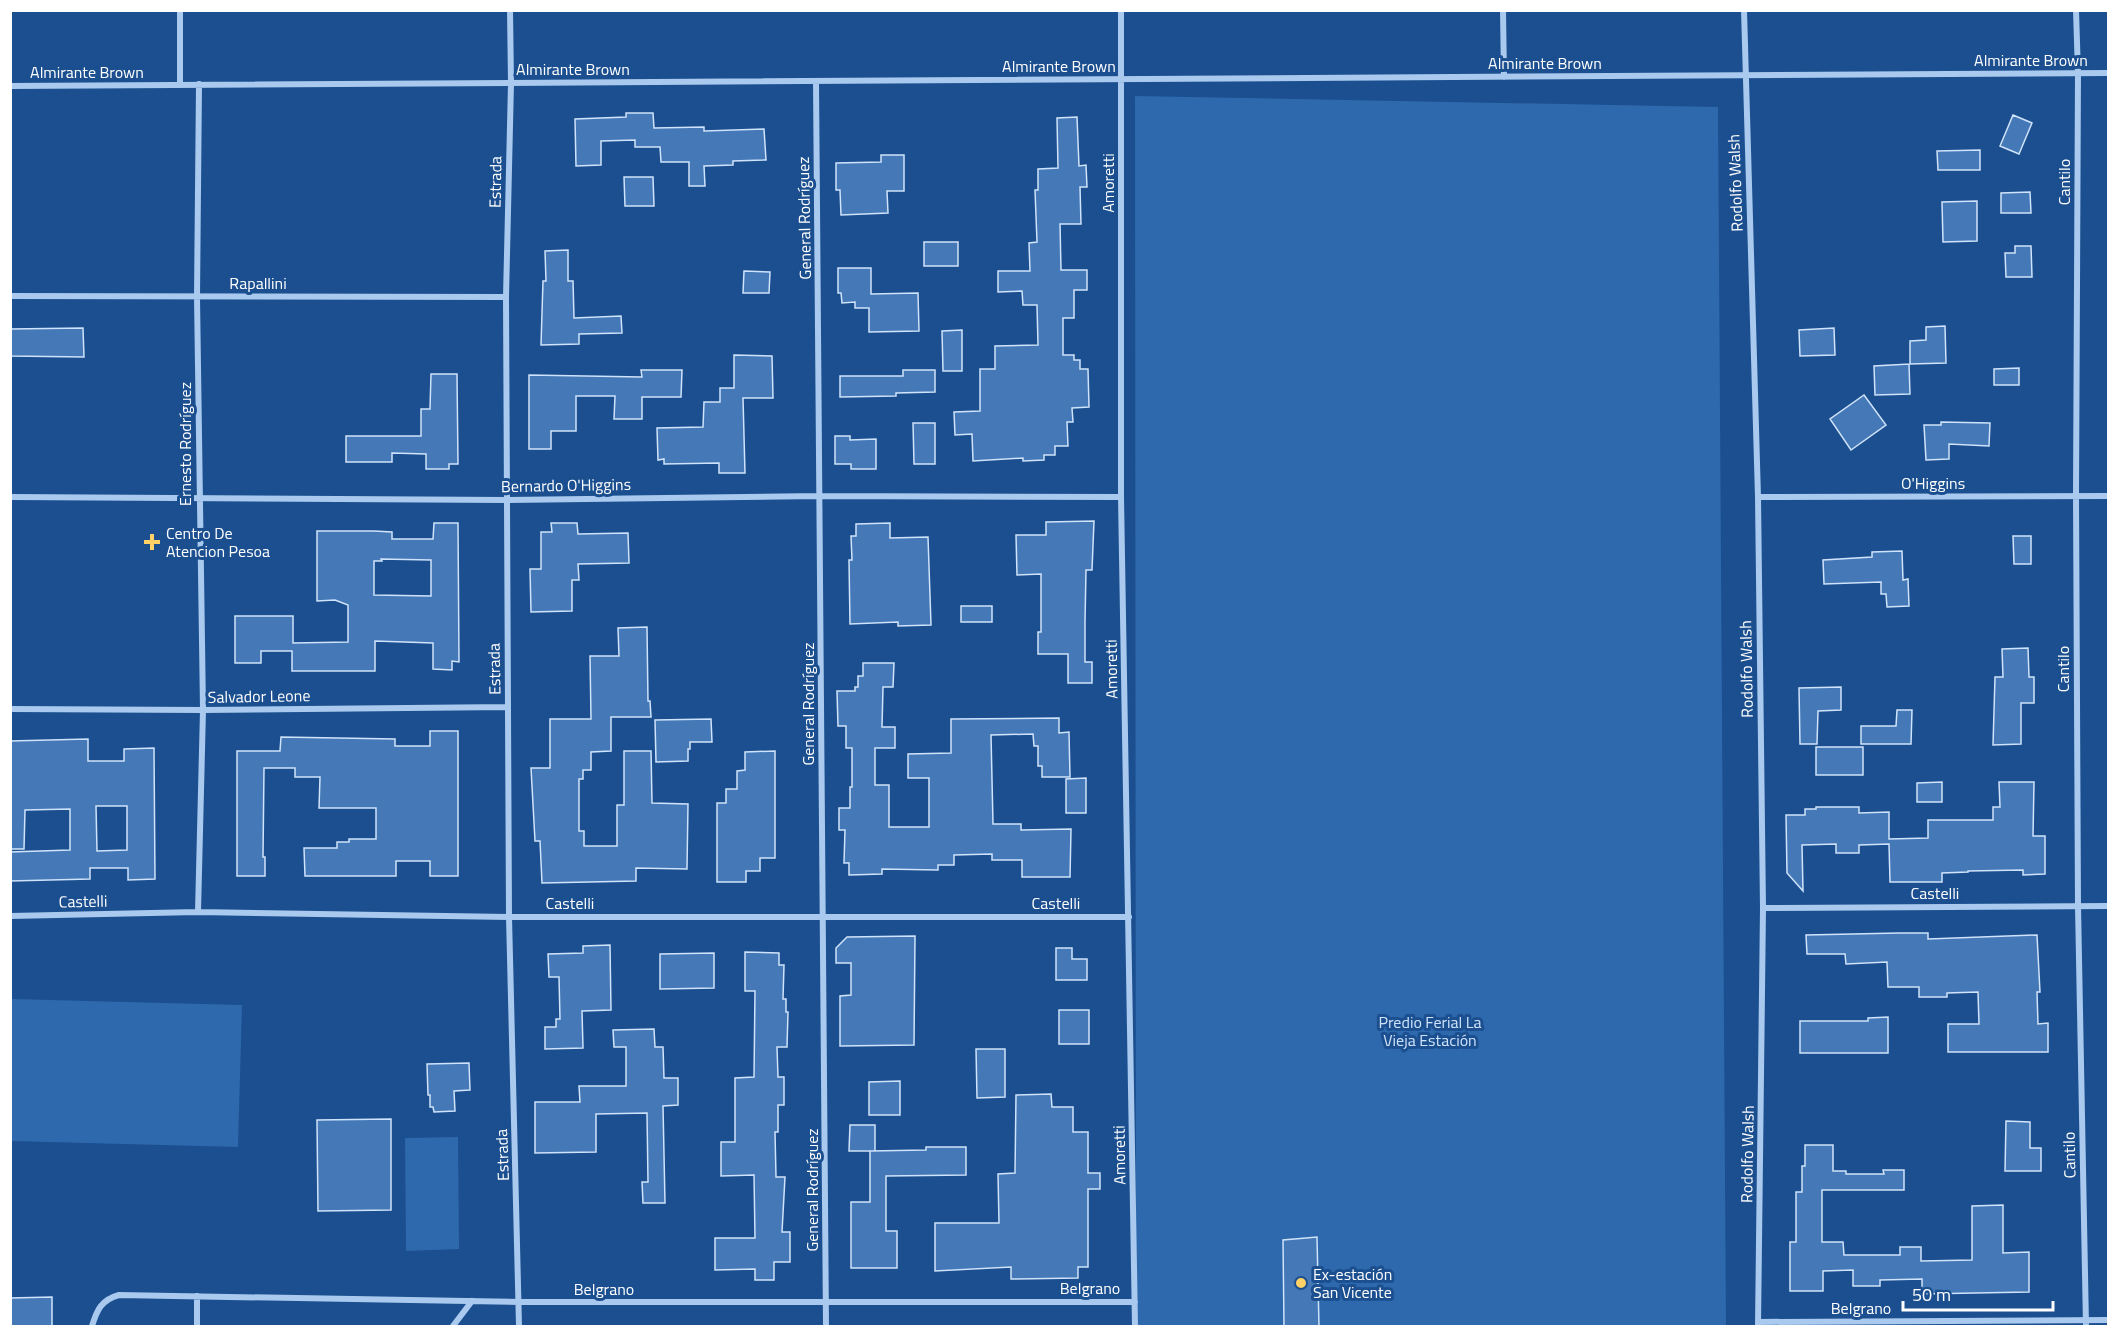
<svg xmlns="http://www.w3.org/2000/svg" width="2119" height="1337" font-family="'Titillium Web',sans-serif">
  <rect width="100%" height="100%" fill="#1b4f8f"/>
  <path fill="#2e69ad" d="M1135,96L1718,107L1726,1326H1136Z
    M11,999L242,1005L238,1147L11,1141Z
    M458,1137L459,1249L406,1251L405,1138Z"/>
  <path fill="#4478b7" stroke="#cfe3fa" stroke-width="1.5" fill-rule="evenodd" d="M626,113H653L654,128L704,127V131L764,129L766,160L733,161V165L704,166L705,186H689V162H661L660,147H635V140L601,141V165L576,166L575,119L626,117Z
    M2013,115L2032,123L2019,154L2000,146Z
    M1077,117L1079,166L1086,165L1087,187H1080L1081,224H1060L1061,270H1087V290H1074V318H1063V355H1074V360H1080V369H1088L1089,407L1072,408L1073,422H1067L1068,446H1055V455H1044V460L1023,461V458L973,461L972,434L955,435L954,412L980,411V369H995V346L1038,345L1037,305H1023L1022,291L998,292V271H1030L1029,243L1037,242L1035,190H1038V169L1058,168L1057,118Z
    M1980,150V170H1938L1937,151Z
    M881,155H904V191H887L888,213L841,215L840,190H836V163L881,162Z
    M624,177H653L654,206H625Z
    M2030,192L2031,213H2001V193Z
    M1977,201V241L1943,242L1942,202Z
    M924,242H958V266H924Z
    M2015,246H2031L2032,277H2006L2005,253H2015Z
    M568,250V281H573L574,318L621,316L622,333L579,334V344L541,345L543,281H546L545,251Z
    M838,268H871V294L918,293L919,331L869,332V308H855V302L842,303L841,293H838Z
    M744,271L770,272L769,293H743Z
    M1945,326L1946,363L1910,364V341L1926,340V327Z
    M83,328L84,357L10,356V329Z
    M1834,328L1835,355L1800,356L1799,330Z
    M962,330V371H943L942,331Z
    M734,355L772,356L773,398H743L745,473H719V463L664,464V459L658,460L657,428L703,427L704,402H720V388H734Z
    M1909,364L1910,394L1875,395L1874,366Z
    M2019,368V385H1994V369Z
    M641,370H682L681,397H642V419H614L615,396H576V431H551V449H529V375L642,377Z
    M903,370H935V392L896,393V396L840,397V376H903Z
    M431,374H457L458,464H449V469H426V454L392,453V462H346V436H421V409H430Z
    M1864,395L1886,425L1851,450L1830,419Z
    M1941,422L1990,423L1989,446L1949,444V459L1926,460L1924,425H1941Z
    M913,423H935V464H914Z
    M835,436H850V440L876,439V469H851V464H835Z
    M1094,521L1092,570H1086L1085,622V662H1092V683H1068V654H1038V632H1041V574L1017,575L1016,535H1046V522Z
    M434,523H458L459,662L452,661V670L433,669V643L375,641V671H292V651H261V663H235V616H293V643L348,642V605L335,600L317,601V531H374L392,532V539H433ZM381,559L431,560V596L374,595V561H382Z
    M551,523H577L578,534L628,533L629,563L578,564L579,580H572V611L531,612L530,569H541V532H552Z
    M890,523V538L928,537L931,625L898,626V622L850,624L849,560H852L851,536H856V524Z
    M2013,536H2031V564H2014Z
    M1902,551L1903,580L1908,579L1909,606L1887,607L1886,594H1881V582L1824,584L1823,560L1872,557V552Z
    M961,606H992V622H961Z
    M647,627L648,701H650L651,717H611V751L591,752V770H583V779H579V831H584V846H617V805H624V751H651L652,803L688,804L687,869L636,868V881L542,883L540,841H535L531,768H550V719H591L590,656H619L618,628Z
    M2028,648L2029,677H2034V703H2021V744L1993,745L1995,677H2003L2002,649Z
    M863,663H894L893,687H883L882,727H895V748H875V785H889V827H929V778H908V754L951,753V719L1059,718V733L1069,732L1070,777H1042V766H1038V746H1034L1033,734L991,735L993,824H1021V830L1071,829L1070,877H1022V860H992V854L954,855V865H938V870L882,869V874L849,875V863H844L845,830H839V808H850V787H852V748H846V726H838L837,691H855V687H858V676H863Z
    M1841,687V710L1818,711L1817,744H1800L1799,688Z
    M1897,710H1912L1911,744H1861V726H1896Z
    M711,719L712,742H690V749H688V761L656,762L655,720Z
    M430,731H458V876H430V861H396V876H305L304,848H337V842H349V839H376V808H319L320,777H295V768H264L263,857H265V876H237V751H280L281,737L395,739V746H430Z
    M88,739V761H124V749L154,748L155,879L128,880V868H90V879L10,881V852L70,850V809L25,810L24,849H10V741ZM96,806H127V850L97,851Z
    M1816,747H1863V775H1816Z
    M775,751V858H760V871H746V882H717V803H726V789H737V771L745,770V752Z
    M1086,778V813H1066V779Z
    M1942,782V802H1917V783Z
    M1999,782H2034L2033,836H2045V874L2023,875V870L1968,871V872L1942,873V882H1890L1889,844L1859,845V853H1836V844L1802,845L1803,891L1787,873L1786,815H1805V809H1816V807H1859V813L1889,812V839L1928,838V820H1993V807H2000Z
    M1899,933H1928V939L2037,935L2040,992H2037L2038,1024L2048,1023V1052H1948V1024H1979L1978,992L1947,993V997H1919V987H1888L1887,962L1846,964L1845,954H1807L1806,935Z
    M915,936L914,1045L840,1046V996L851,995V963H836V948L847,937Z
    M610,945L611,1010L582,1011L583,1048L545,1049V1027H556V1019H560L559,977H549L548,954L583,953V946Z
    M1056,948H1072V959H1087V980H1056Z
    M745,952L779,953V965H784L783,999H786V1012H788L787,1047H777L778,1077H784V1105H778V1132H775L776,1177H785L782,1232H790V1262H774V1280H755V1269L715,1270V1238H755L754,1175L721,1176V1142H735V1078L754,1077L755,991H745Z
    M714,953V988L660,989V954Z
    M1059,1010H1089V1044H1059Z
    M1888,1017V1053H1800V1021H1868V1018Z
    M654,1029L655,1047H663L664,1078H678V1105L663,1106L665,1203H643L642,1182H648L647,1113L596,1114V1152L535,1153V1102H580L579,1086H626V1047H614L613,1030Z
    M976,1049H1005V1097L977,1098Z
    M469,1063L470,1090L454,1091L455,1111L434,1112L433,1107H430V1095H428L427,1064Z
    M900,1081V1115H869V1082Z
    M1051,1094L1052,1107H1073V1132H1088V1173H1100V1189H1088V1267H1078V1278L1011,1279V1267L935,1271V1223H999L998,1174L1015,1173L1016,1095Z
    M391,1119V1210L318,1211L317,1120Z
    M2006,1121L2030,1122V1148H2041V1171H2005Z
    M850,1125H875V1151H849Z
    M1805,1145H1833V1171H1846V1174H1884L1883,1170H1904V1190H1822V1242H1843L1844,1255H1900V1247H1921V1261L1972,1260V1206L2003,1205V1253L2029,1252V1292L1922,1294V1279L1880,1280V1286H1853V1270L1823,1271V1291H1790V1242H1796V1192H1802V1166H1805Z
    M926,1147H966V1175L886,1176V1231H897V1268H851V1202H870V1151L926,1150Z
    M1317,1237L1319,1326H1284L1283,1240Z
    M52,1297V1326H10V1298Z"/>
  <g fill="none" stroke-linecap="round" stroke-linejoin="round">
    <path stroke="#a9c9ee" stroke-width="6" d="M510,10L511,83L506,297L509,917L519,1326
      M1121,10V497L1135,1326
      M1503,10L1504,77
      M1744,10L1758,497L1763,908L1758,1326
      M2076,10L2078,74L2076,496L2078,906L2086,1326
      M816,81L826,1326
      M180,85V10
      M10,86L2108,73
      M10,296L506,297
      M10,497L506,500L820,496L1121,497
      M1758,497L2108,496
      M10,709L203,710L508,707
      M1763,908L2108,906
      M198,912L203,710L197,297L199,84
      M10,916L198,912L509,917H1129
      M197,1296V1326
      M1758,1322L2108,1320
      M92,1326C97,1310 101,1300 119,1295L519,1302H1135
      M453,1326L472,1301"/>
  </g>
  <g fill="#ffd166" stroke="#1b4f8f" stroke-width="2">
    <path d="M149 533h6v6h6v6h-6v6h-6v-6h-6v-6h6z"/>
    <circle cx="1301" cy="1283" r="6"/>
  </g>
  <g text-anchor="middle" stroke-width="6" stroke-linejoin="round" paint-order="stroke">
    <g font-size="16" fill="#fff" stroke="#1b4f8f">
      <text x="2031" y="66">Almirante Brown</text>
      <text x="1545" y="69">Almirante Brown</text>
      <text x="1059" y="72">Almirante Brown</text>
      <text x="573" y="75">Almirante Brown</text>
      <text x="87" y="78">Almirante Brown</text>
      <text transform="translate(495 182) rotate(-89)" y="6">Estrada</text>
      <text transform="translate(2064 182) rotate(-90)" y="6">Cantilo</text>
      <text transform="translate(1108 183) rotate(-90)" y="6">Amoretti</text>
      <text transform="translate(1735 183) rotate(-92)" y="6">Rodolfo Walsh</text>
      <text transform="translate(804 218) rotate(-91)" y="6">General Rodríguez</text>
      <text x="258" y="289">Rapallini</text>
      <text transform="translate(185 444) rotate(-90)" y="6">Ernesto Rodríguez</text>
      <text x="1933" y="489">O'Higgins</text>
      <text transform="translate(566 485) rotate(-1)" y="6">Bernardo O'Higgins</text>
      <text transform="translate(494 669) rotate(-91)" y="6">Estrada</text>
      <text transform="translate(1111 669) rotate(-91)" y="6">Amoretti</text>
      <text transform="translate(1746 669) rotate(-91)" y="6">Rodolfo Walsh</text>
      <text transform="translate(2063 669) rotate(-90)" y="6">Cantilo</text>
      <text transform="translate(259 696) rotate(-1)" y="6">Salvador Leone</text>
      <text transform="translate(808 704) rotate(-90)" y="6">General Rodríguez</text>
      <text x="1935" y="899">Castelli</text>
      <text transform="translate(83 901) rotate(-1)" y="6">Castelli</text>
      <text x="570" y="909">Castelli</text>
      <text x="1056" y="909">Castelli</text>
      <text transform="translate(1747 1154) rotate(-89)" y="6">Rodolfo Walsh</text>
      <text transform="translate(502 1155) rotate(-92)" y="6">Estrada</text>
      <text transform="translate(1119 1155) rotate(-91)" y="6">Amoretti</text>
      <text transform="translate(2069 1155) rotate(-91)" y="6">Cantilo</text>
      <text transform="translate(812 1190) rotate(-90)" y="6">General Rodríguez</text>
      <text x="1090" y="1294">Belgrano</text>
      <text x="604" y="1295">Belgrano</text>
      <text x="1861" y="1314">Belgrano</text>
    </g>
    <g font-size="16" fill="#fff" stroke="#1b4f8f" text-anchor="start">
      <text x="166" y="539">Centro De<tspan x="166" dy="18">Atencion Pesoa</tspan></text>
      <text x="1313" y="1280">Ex-estación<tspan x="1313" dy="18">San Vicente</tspan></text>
    </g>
    <g font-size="16" fill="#cfe3fa" stroke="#1b4f8f">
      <text x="1430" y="1028">Predio Ferial La<tspan x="1430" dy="18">Vieja Estación</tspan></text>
    </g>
  </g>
  <rect width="2119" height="1337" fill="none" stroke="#ffffff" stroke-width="24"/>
  <path d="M1903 1301v9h150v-9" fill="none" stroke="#ffffff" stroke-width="3"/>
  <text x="1912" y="1301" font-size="18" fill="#ffffff" stroke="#1b4f8f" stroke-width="4.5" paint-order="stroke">50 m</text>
</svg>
